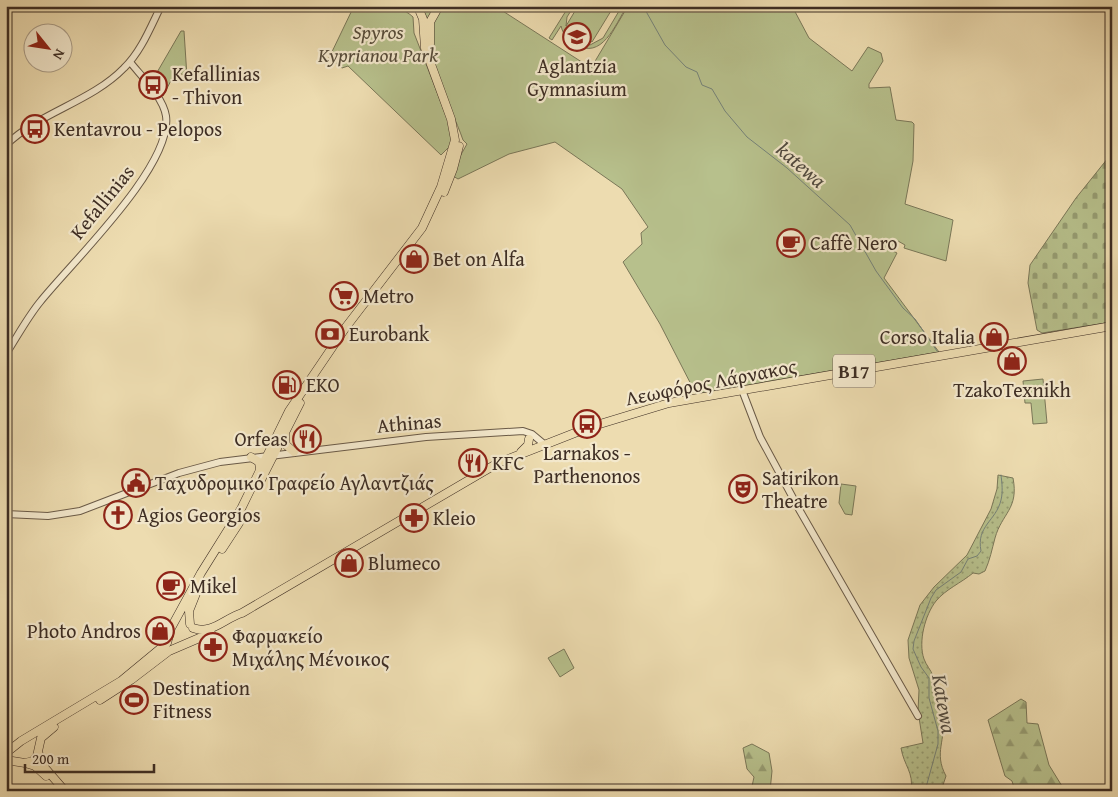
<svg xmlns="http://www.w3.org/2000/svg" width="1118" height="797" font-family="'Gentium Book Plus',serif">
  <defs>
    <pattern id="grass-dots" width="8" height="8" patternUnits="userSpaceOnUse" patternTransform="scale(1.25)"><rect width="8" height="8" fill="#b7c08c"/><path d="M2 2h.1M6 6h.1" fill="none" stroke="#969c72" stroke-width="1.8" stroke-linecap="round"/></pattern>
    <pattern id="forest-firs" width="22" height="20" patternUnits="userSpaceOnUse" patternTransform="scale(1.25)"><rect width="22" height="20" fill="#b7c08c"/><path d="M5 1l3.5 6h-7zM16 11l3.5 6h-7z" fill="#969c72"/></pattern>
    <pattern id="cemetery-stones" width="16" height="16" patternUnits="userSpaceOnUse" patternTransform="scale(1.25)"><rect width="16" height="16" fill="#b7c08c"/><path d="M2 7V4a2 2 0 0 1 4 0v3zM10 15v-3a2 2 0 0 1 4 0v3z" fill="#969c72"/></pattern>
  </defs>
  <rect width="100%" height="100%" fill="#eddcb0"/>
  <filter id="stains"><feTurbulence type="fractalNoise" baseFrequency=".004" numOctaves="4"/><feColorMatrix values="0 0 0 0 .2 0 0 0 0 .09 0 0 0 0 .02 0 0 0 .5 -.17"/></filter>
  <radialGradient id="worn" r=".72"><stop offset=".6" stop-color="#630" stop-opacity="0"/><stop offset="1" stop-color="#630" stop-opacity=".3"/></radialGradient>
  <path fill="url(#grass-dots)" stroke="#7a7758" d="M998,475L1013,478C1019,509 1002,513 995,538C992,549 990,560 985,571L979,574L973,573C961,583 946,589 936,601C925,615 918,642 924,659C926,665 931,670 933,676C938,689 940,703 942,717C947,740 933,752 946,776L941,791H911C914,772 904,766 901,748L923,743L918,711L919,690L909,658L908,640L920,605L934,587L967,555L991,509L997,489Z"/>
  <path fill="url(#forest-firs)" stroke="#7a7758" d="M1021,699L1026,702L1027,723L1038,724L1049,765L1065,791H1015L1012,781L1005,776L988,720Z
    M752,744L769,753L772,771L770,791H751L754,777L747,769L743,748Z"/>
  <path fill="url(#cemetery-stones)" stroke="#7a7758" d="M1112,153V322L1042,333L1037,330L1028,283L1030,265L1076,198Z"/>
  <path fill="#b7c08c" stroke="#7a7758" d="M354,6C375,6 397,2 413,17L414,33L452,131L453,143L441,155L348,66L342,68L329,58Z
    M424,6H495L591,68L628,6H792L809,38L852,71L868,47L881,53L883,61L869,84V88L890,87L896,120L912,122L914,124L913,161L905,204L953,220L946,261L904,248L905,245L898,241L893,251L897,253L884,278L939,352L696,394L660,324L623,262L642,244L641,233L648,227L622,189L555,142L509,154L458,179L450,174L467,144L463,140C451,105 415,40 424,6Z
    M569,6H574L567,17L566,26L578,6H614L592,42L566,27L574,39L590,45L603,38L622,6H627C615,25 602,61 575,44C567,40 563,34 561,26L552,40L549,38Z
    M181,31H184L187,77L176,71L163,96L152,81Z
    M1043,379L1047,423L1033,424L1031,403H1025L1023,381Z
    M841,484L856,486L852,515L845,514L839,503Z
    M564,649L574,668L560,677L548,658Z"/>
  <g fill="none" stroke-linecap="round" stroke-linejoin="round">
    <path stroke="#758279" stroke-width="1" d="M643,6L665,45L686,67L697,72L702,85L712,89L725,111L747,137L787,168L850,225L876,271L903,308L915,319L937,351
      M925,791L938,744V731L929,698V678L921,667L913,649L914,641L931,598L936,590L961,572L968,559L977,556L981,551C976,526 996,521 1001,500C1003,492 1002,483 1001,475"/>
    <defs>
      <path id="minor" d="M6,145C40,112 91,102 124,68C141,52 151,26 161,6
        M6,354C17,337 27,318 40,302C71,263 173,166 166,116C163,97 142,77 130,62
        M742,390L760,437L800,511L918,716
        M6,514L48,516L80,511L179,473L220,462L426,437L523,431L532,434L544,444"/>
      <path id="major" d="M414,6L416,7
        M430,44V22L439,6
        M444,192L453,169L459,146
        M285,434V444L294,452
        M521,452L528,445L529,439
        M251,457L259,462L260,469
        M260,482L300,403
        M222,549L239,523
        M190,624L189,611L197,591
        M193,628C212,635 225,618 242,613L498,463L590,427L669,403L1112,326
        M100,700L131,680L169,651L211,633
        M38,752L45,768L65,791
        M6,753L21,741L121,681L167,643L171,628L201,573L241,509L289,411L346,327L422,228L441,187L455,140L451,119L425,48L423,19L420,12
        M6,760L25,763L33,761L37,756L41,738L54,727
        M25,763L35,766L46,776"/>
    </defs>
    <use href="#minor" stroke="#6a5a47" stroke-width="8"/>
    <use href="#major" stroke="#3e2e24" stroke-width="9"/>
    <use href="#minor" stroke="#f3e8cc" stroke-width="6"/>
    <use href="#major" stroke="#eddcb0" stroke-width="8"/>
  </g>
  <defs>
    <symbol id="school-ring" viewBox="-11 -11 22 22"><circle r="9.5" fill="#f3e8cc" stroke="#8f2418" stroke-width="1.5"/><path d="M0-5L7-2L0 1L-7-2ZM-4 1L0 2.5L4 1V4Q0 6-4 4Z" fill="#8f2418"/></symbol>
    <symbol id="bus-ring" viewBox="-11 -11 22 22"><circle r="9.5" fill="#f3e8cc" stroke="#8f2418" stroke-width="1.5"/><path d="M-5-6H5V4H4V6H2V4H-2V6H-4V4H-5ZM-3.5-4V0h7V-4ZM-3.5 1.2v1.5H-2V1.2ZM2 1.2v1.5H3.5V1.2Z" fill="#8f2418"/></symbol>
    <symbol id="cafe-ring" viewBox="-11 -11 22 22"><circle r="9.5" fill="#f3e8cc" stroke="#8f2418" stroke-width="1.5"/><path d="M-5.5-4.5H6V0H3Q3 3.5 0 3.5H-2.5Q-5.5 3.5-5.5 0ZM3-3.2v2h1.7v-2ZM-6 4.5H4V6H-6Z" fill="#8f2418"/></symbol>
    <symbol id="shop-ring" viewBox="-11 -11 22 22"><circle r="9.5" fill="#f3e8cc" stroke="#8f2418" stroke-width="1.5"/><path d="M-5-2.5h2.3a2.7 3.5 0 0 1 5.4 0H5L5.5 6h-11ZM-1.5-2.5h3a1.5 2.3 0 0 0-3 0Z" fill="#8f2418"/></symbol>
    <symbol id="supermarket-ring" viewBox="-11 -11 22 22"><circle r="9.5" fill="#f3e8cc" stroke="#8f2418" stroke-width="1.5"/><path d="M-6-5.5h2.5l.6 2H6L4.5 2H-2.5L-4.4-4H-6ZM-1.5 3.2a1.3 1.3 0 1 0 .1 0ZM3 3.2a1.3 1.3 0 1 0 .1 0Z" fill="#8f2418"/></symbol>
    <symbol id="bank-ring" viewBox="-11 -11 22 22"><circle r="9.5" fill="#f3e8cc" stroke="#8f2418" stroke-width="1.5"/><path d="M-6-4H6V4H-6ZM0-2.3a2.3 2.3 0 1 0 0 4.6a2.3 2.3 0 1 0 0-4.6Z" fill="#8f2418"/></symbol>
    <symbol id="fuel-ring" viewBox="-11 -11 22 22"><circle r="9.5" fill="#f3e8cc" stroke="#8f2418" stroke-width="1.5"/><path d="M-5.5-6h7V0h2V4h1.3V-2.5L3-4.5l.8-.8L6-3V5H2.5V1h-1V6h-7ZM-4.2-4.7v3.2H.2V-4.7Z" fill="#8f2418"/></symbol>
    <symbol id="restaurant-ring" viewBox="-11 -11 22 22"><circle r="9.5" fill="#f3e8cc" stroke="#8f2418" stroke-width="1.5"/><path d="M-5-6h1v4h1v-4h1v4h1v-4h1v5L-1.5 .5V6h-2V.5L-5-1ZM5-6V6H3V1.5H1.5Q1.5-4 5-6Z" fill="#8f2418"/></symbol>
    <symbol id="civic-ring" viewBox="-11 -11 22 22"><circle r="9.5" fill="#f3e8cc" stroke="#8f2418" stroke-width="1.5"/><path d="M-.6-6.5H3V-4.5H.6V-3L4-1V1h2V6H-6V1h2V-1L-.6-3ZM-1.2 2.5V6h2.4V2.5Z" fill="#8f2418"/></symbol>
    <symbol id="theatre-ring" viewBox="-11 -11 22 22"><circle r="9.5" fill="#f3e8cc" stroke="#8f2418" stroke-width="1.5"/><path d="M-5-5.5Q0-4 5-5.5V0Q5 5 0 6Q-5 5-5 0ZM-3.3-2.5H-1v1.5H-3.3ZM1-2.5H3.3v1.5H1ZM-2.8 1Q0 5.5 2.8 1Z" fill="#8f2418"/></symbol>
    <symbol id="church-ring" viewBox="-11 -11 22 22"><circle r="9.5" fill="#f3e8cc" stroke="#8f2418" stroke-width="1.5"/><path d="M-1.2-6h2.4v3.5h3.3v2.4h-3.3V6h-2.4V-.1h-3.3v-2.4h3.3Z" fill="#8f2418"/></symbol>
    <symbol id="pharmacy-ring" viewBox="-11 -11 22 22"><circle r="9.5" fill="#f3e8cc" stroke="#8f2418" stroke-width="1.5"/><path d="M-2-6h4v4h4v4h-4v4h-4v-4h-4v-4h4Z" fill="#8f2418"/></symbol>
    <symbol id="stadium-ring" viewBox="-11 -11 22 22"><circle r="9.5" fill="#f3e8cc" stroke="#8f2418" stroke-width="1.5"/><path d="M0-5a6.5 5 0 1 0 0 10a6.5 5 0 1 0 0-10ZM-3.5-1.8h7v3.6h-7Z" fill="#8f2418"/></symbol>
  </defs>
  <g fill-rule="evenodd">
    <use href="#school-ring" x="561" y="21" width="32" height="32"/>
    <use href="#bus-ring" x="137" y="69" width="32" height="32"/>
    <use href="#bus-ring" x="19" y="113" width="32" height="32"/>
    <use href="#cafe-ring" x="775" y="227" width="32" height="32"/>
    <use href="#shop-ring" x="398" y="243" width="32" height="32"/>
    <use href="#supermarket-ring" x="328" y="280" width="32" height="32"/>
    <use href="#bank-ring" x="314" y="318" width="32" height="32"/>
    <use href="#shop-ring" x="978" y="321" width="32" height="32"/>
    <use href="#shop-ring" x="996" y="345" width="32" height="32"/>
    <use href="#fuel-ring" x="271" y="369" width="32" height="32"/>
    <use href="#bus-ring" x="571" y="408" width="32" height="32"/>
    <use href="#restaurant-ring" x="291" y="423" width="32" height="32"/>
    <use href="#restaurant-ring" x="457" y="447" width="32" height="32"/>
    <use href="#civic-ring" x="120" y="467" width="32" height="32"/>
    <use href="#theatre-ring" x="727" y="473" width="32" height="32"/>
    <use href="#church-ring" x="102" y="499" width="32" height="32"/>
    <use href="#pharmacy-ring" x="398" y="502" width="32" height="32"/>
    <use href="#shop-ring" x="333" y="547" width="32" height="32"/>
    <use href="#cafe-ring" x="155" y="570" width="32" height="32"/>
    <use href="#shop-ring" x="144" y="615" width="32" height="32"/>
    <use href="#pharmacy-ring" x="197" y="631" width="32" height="32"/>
    <use href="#stadium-ring" x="118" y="684" width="32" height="32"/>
  </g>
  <g text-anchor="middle" stroke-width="4.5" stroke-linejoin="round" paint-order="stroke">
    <rect fill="#f3e8cc" stroke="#746656" stroke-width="1" x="833" y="354.5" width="42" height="33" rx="4"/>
    <g font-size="19" font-weight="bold" fill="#3e2e24">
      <text x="854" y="378">B17</text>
    </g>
    <g font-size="20" font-style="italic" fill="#564b39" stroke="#f3e8cc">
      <text x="378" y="39">Spyros<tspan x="378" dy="23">Kyprianou Park</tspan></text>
    </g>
    <g font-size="20" fill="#3e2e24" stroke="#f3e8cc" text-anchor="start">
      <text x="577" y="73" text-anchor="middle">Aglantzia<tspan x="577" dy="23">Gymnasium</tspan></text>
      <text x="172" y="81">Kefallinias<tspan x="172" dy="23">- Thivon</tspan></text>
      <text x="54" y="136">Kentavrou - Pelopos</text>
      <text x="810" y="250">Caffè Nero</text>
      <text x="433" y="266">Bet on Alfa</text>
      <text x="363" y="303">Metro</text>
      <text x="349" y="341">Eurobank</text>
      <text x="975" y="344" text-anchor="end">Corso Italia</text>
      <text x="306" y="392">EKO</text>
      <text x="1012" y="397" text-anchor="middle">TzakoTexnikh</text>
      <text x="288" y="446" text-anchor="end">Orfeas</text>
      <text x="587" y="460" text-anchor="middle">Larnakos -<tspan x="587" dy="23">Parthenonos</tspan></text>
      <text x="492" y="470">KFC</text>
      <text x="762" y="485">Satirikon<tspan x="762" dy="23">Theatre</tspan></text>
      <text x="155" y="490">Ταχυδρομικό Γραφείο Αγλαντζιάς</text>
      <text x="137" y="522">Agios Georgios</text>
      <text x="433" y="525">Kleio</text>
      <text x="368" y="570">Blumeco</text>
      <text x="190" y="593">Mikel</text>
      <text x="141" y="638" text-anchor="end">Photo Andros</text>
      <text x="232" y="643">Φαρμακείο<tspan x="232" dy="23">Μιχάλης Μένοικος</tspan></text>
      <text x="153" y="695">Destination<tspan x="153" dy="23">Fitness</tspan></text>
    </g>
    <g font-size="20" fill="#3e2e24" stroke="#f3e8cc">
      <text transform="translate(102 202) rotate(-51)" y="7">Kefallinias</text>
      <text transform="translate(711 382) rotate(-11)" y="7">Λεωφόρος Λάρνακος</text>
      <text transform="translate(409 423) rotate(-5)" y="7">Athinas</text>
    </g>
    <g font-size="21" font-style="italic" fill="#504a40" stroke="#f3e8cc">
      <text transform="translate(801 165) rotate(41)" y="7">katewa</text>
      <text transform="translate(944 704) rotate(80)" y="7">Katewa</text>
    </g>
  </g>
  <rect width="1118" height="797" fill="none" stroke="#eddcb0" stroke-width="25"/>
  <rect x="8" y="8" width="1103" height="782" fill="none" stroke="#3e2e24" stroke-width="2.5"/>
  <rect x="12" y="12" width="1093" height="772" fill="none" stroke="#3e2e24"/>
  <g transform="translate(48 48) rotate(120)"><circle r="24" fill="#f3e8cc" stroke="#ab9e89"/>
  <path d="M0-4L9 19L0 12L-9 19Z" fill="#8f2418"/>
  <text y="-8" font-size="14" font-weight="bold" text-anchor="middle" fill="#3e2e24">N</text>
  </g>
  <path d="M25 764v8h129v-8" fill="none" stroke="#3e2e24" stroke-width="2.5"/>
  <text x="32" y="764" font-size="15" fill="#3e2e24" stroke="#f3e8cc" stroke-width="4" paint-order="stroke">200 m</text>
  <rect width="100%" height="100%" filter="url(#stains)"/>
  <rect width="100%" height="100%" fill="url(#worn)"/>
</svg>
